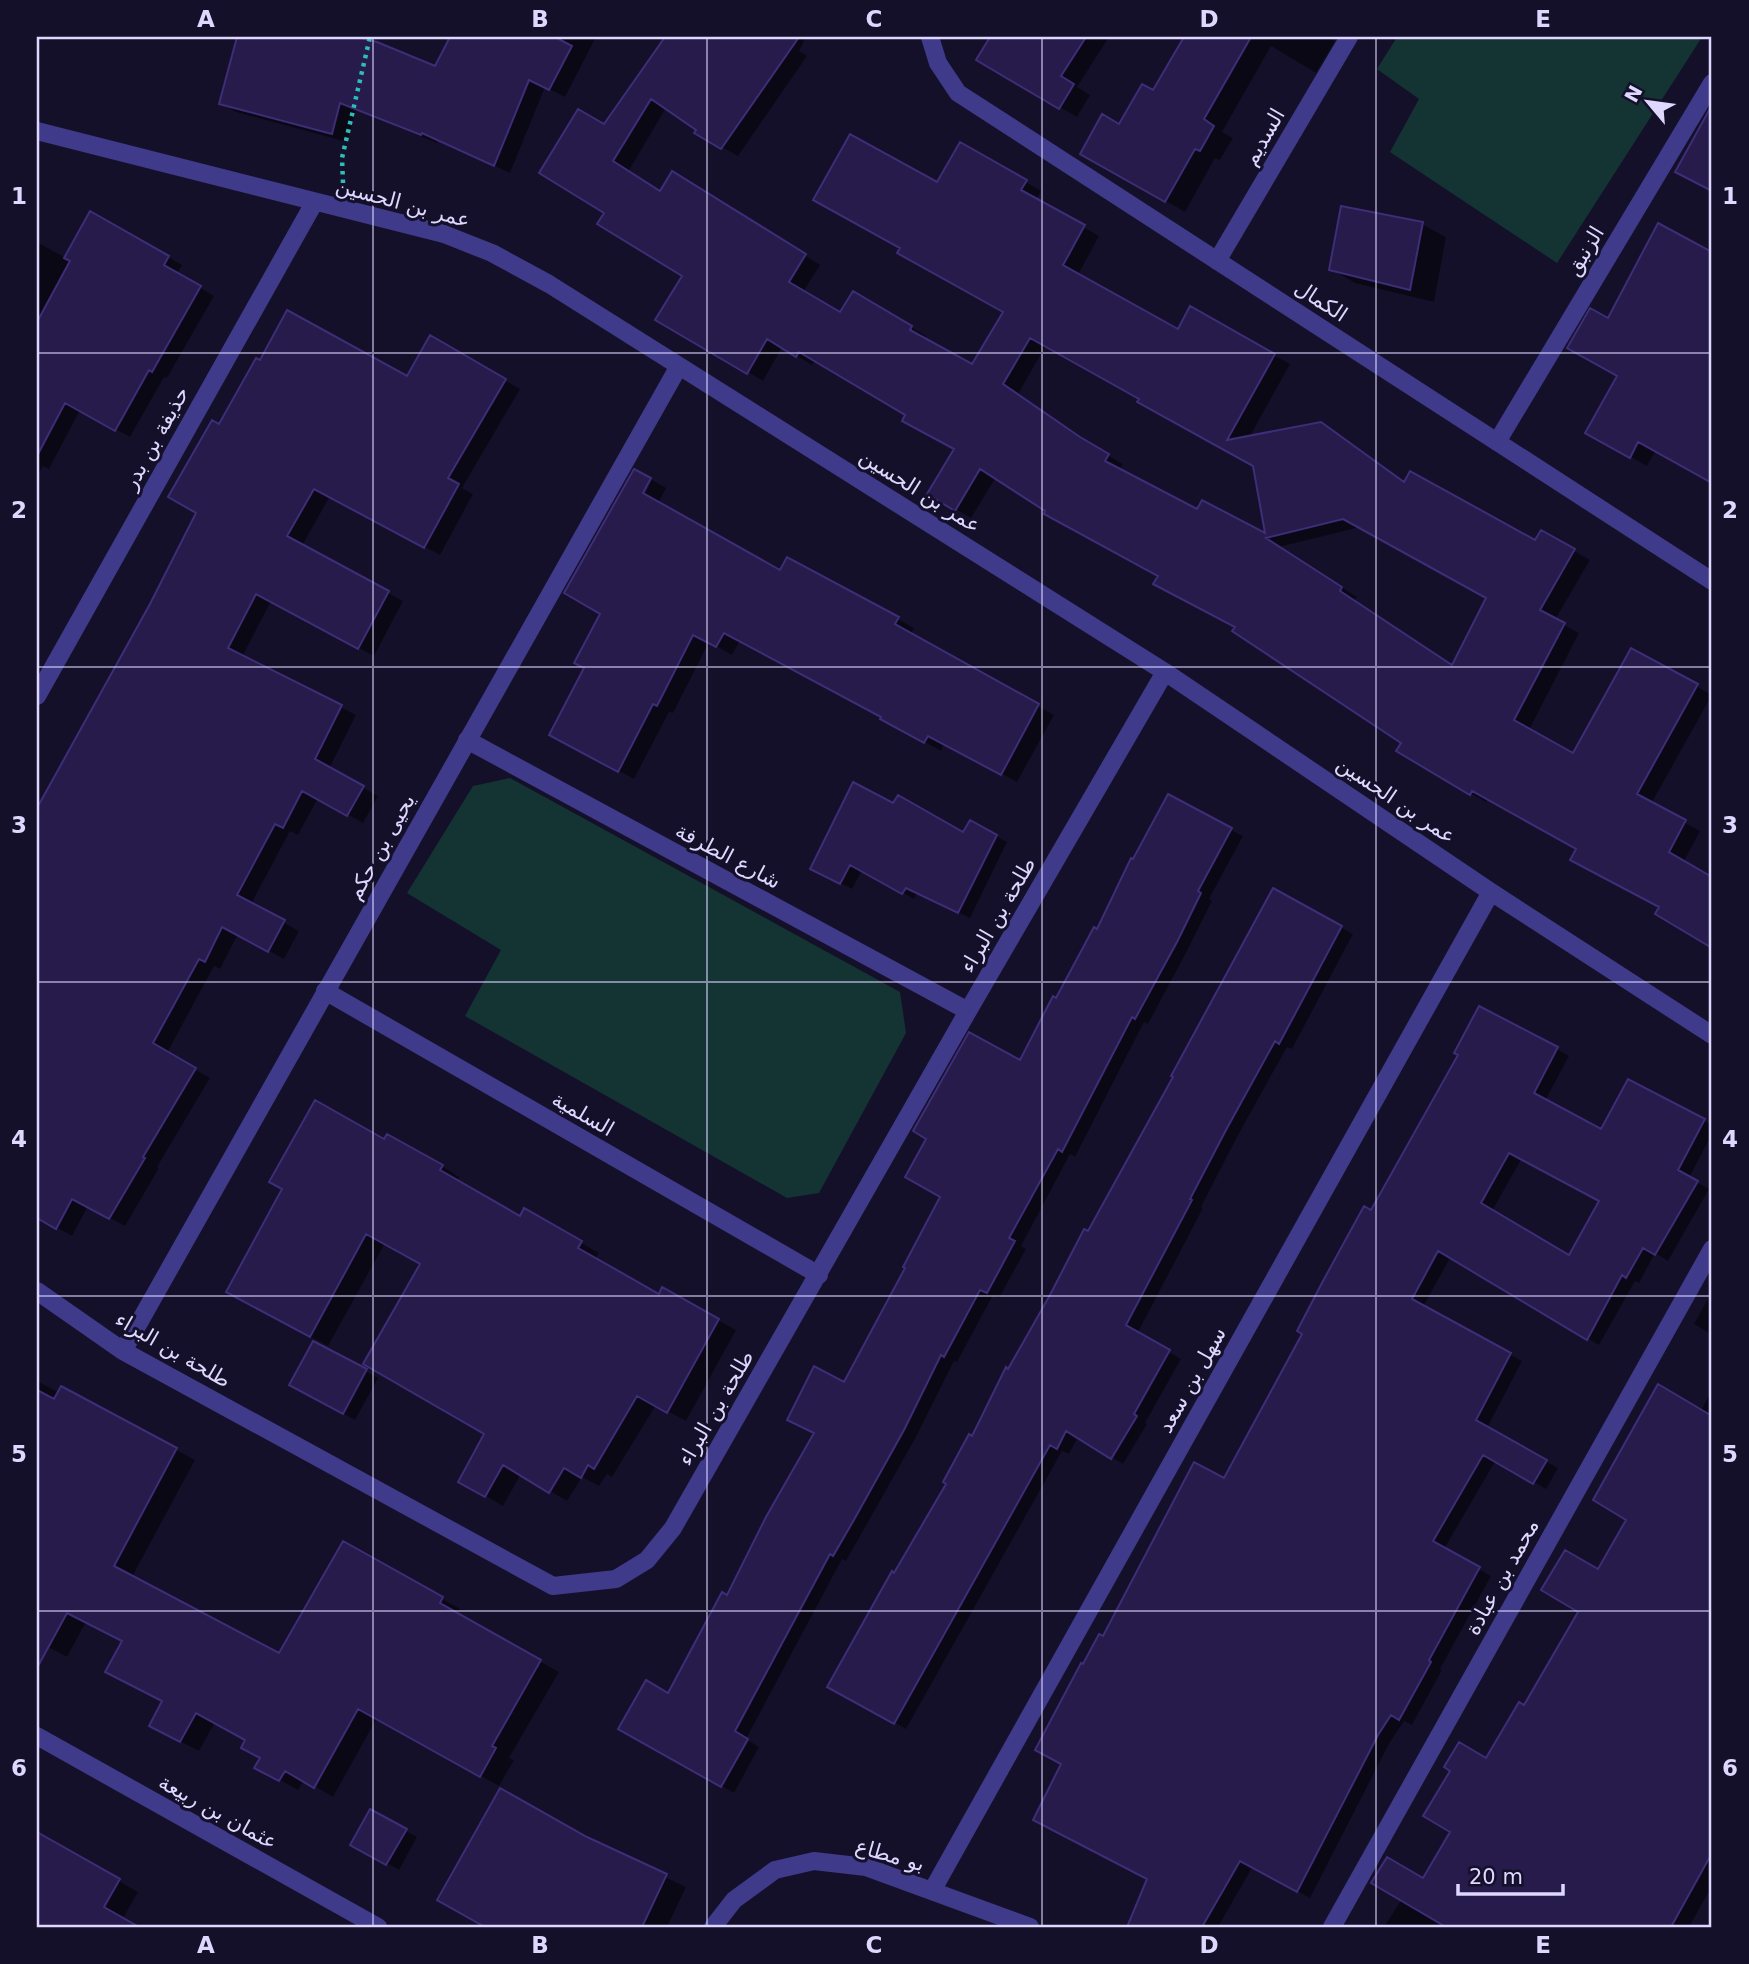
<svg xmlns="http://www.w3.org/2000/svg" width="1749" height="1964" font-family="'DejaVu Sans',Vazirmatn,sans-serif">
  <rect width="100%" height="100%" fill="#15102a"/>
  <path fill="#133433" d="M1397,37H1702L1557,263L1390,152L1419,99L1377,69Z
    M510,778L900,992L906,1033L819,1193L787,1198L465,1016L501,950L407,893L473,786Z"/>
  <path fill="#0007" fill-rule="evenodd" d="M239,37H352L436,68L452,37H596L565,97L545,87L510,173L438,140L437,143L356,110L347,142L236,112L221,103Z
    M667,37H806L799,51L807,56L738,156L696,133L698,130L666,108L628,172L661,193L688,182L820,265L803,292L841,314L854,293L926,336L924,340L973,367L1005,312L938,185L961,144L1041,191L1036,200L1099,236L1078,275L1178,332L1191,309L1290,364L1249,438L1321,423L1405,483L1535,542L1541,532L1590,560L1555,620L1579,633L1529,730L1574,755L1632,650L1712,695L1651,804L1700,831L1683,863L1712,879V947L1658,913L1661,907L1578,849L1488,799L1486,802L1398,751L1403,743L1237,627L1160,576L1047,511L996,477L971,518L930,494L957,449L907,414L815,360L812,365L782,347L763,381L658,319L684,275L607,212L605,126ZM1046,345L1255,466L1268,537L1198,512L1119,470L1123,464L1095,448L1018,394ZM1360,527L1488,598L1453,667L1354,601L1357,597L1279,547Z
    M992,37H1109L1077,87L1090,95L1077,117L979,60Z
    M1186,37H1327L1335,41L1316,73L1271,46L1222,132L1233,138L1220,160L1215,158L1185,212L1083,153L1120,126L1154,93Z
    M91,213L182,265L177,274L214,296L167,378L164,377L130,437L80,410L49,469L43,466L37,476V242L66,258Z
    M1422,224L1446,237L1434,302L1355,283L1331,269Z
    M1659,226L1712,254V388L1710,392L1712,394V481L1656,450L1647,466L1587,432L1619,376L1608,320Z
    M431,337L520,389L462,488L473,494L440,555L330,496L302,546L403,601L374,656L271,601L242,657L356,715L329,769L378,796L363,823L318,798L298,835L290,831L251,904L299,931L284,959L238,934L220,969L214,966L167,1053L210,1078L157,1167L159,1168L125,1226L88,1206L72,1236L37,1216V813L151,605L199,513L220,426L407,378Z
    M652,480L666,488L658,504L780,573L787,560L898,619L914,628L910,635L1054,715L1017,782L944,743L941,751L898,727L883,717L740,640L732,655L709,642L673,713L669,712L634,779L567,743L602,613L638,500L641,502Z
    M894,805L964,834L970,822L1007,842L970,918L917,893L914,899L862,870L852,889L823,874Z
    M1231,830L1243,836L1209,899L1212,901L1188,949L1148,1024L1144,1022L1075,1157L1070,1154L1021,1246L1026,1249L999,1298L993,1295L957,1362L954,1361L916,1437L846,1561L842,1559L746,1739L759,1747L734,1793L620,1729L668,1695L728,1597L1020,1062L1097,931Z
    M1274,890L1353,934L1292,1049L1287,1047L1237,1137L1201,1207L1203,1208L1137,1334L1181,1359L1145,1423L1147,1424L1123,1464L1078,1437L1069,1454L1062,1451L906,1729L829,1686L1089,1233L1175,1076Z
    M1557,1049L1569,1056L1545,1101L1602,1131L1704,1121L1712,1125V1134L1689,1178L1709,1189L1668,1261L1655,1253L1639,1283L1635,1281L1599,1345L1451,1256L1423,1307L1522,1361L1487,1428L1558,1468L1546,1489L1496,1460L1444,1549L1491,1576L1440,1669L1442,1670L1412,1725L1404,1721L1390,1742L1310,1898L1253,1866L1218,1927H1131L1129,1926L1149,1879L1063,1764L1083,1666L1225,1481L1372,1212ZM1522,1158L1601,1201L1570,1258L1492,1211Z
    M385,1141L442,1166L459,1177L457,1181L520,1219L525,1211L599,1253L595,1259L659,1296L663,1290L736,1330L686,1421L656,1405L612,1477L607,1474L599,1486L582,1477L567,1501L521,1474L503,1506L460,1481L487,1433L423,1264L385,1243L328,1346L246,1302Z
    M1710,1295L1712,1296V1335L1694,1324Z
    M314,1343L378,1378L355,1420L292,1385Z
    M37,1381L60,1393L62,1388L195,1460L132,1577L280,1656L344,1543L460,1609L457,1615L559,1672L509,1758L514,1760L499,1786L377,1718L333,1797L304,1780L298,1790L257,1767L262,1758L247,1740L215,1722L199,1751L169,1736L164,1701L124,1641L86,1622L67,1657L37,1641Z
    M1712,1389V1886L1689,1927H1384L1402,1899L1424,1880L1452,1832L1487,1760L1525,1707L1581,1611L1598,1571L1701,1411Z
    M371,1811L417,1837L399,1870L352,1844Z
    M37,1834L138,1892L122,1920L136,1927H37Z
    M586,1839L686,1887L667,1927H489L440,1899Z"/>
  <path fill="#261b4b" stroke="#3e2d77" stroke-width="2" fill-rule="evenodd" d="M237,37H357L377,42L435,66L450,37H555L572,46L549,90L529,80L494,166L422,133L421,135L340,103L332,134L219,104Z
    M665,37H799L721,149L694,133L696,130L651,99L613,161L660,191L672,171L806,254L789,282L840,312L853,291L912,326L910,330L972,364L1003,312L897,253L900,248L813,200L850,134L937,182L960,142L1027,180L1021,190L1085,225L1063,265L1178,329L1190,306L1275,354L1227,440L1321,422L1404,482L1410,471L1535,540L1541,530L1575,549L1540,610L1565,623L1514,720L1573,753L1631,648L1698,684L1637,794L1686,820L1669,852L1712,877V948L1655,914L1659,907L1570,860L1576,849L1472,791L1470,795L1396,751L1401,743L1232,631L1235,627L1153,584L1158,576L1044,514L1045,511L980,469L955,511L927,494L954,449L902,421L905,415L799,352L796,357L767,339L747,374L655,320L682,276L597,224L604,213L539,173L578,109L604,124ZM1030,338L1139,399L1137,402L1253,466L1265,533L1202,500L1197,509L1105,461L1109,454L1080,437L1003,384ZM1343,519L1486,598L1452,665L1340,591L1342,587L1266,538Z
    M990,37H1086L1061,76L1074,84L1059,109L976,60Z
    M1184,37H1251L1204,119L1214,126L1200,151L1195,149L1165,202L1080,154L1102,114L1119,124L1142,84L1153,90Z
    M1712,105V191L1675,172Z
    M1341,206L1423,222L1410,290L1329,270Z
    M90,211L169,256L164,265L201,286L152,372L149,370L115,431L65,403L37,456V322L70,261L64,258Z
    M1658,223L1712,252V483L1638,442L1630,458L1585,433L1617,376L1567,348L1590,308L1608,318Z
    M287,310L407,376L430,335L506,379L448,478L459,484L424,548L314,489L287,536L389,591L358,649L256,594L228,648L342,705L315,759L364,786L347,816L302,791L283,828L275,824L237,895L285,920L268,952L222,927L205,962L199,959L153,1043L196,1068L143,1157L145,1158L109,1219L72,1199L56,1229L37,1218V808L150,604L196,513L168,497L212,420L219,424L256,358L260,360Z
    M634,469L651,478L643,493L780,570L787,557L899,617L895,624L1039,704L1001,775L928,736L924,743L880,719L881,717L724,633L716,647L693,635L657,706L653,704L618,772L549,735L584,668L574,663L600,614L564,593Z
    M853,782L893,803L898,795L963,832L970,820L997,835L958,913L906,888L902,894L850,865L840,884L810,869Z
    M1168,794L1232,828L1198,891L1201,893L1177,942L1135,1019L1132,1017L1062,1152L1058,1149L1009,1238L1015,1241L987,1293L980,1290L944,1357L941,1355L904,1430L855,1518L833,1556L830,1554L735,1731L748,1739L721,1787L618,1729L646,1680L668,1693L722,1592L727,1595L766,1517L814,1433L787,1420L814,1366L844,1382L905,1268L903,1267L940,1197L905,1177L926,1139L913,1131L969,1032L1020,1060L1053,996L1056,998L1094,927L1097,929L1131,858L1133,859Z
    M1273,888L1342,926L1279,1044L1275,1041L1226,1130L1190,1199L1192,1200L1126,1325L1170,1350L1134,1414L1137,1416L1111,1459L1066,1431L1057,1449L1050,1445L894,1724L827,1687L892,1571L894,1573L946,1484L943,1482L969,1434L972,1436L1006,1367L1008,1369L1050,1295L1084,1229L1088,1231L1173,1077L1171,1076Z
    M1479,1006L1558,1047L1534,1093L1601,1129L1628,1079L1705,1119L1678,1170L1698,1181L1655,1255L1643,1248L1626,1278L1622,1275L1587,1340L1438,1251L1412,1299L1511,1353L1476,1420L1547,1460L1533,1484L1483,1455L1433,1541L1480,1567L1429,1660L1431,1662L1399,1720L1391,1715L1378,1735L1297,1892L1240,1861L1202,1927H1127L1147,1879L1033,1820L1061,1764L1035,1750L1081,1663L1083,1664L1099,1634L1103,1636L1194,1462L1224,1478L1302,1334L1297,1331L1323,1281L1364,1206L1371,1210L1458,1055L1454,1053ZM1509,1153L1599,1201L1569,1255L1481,1203Z
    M315,1100L384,1139L387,1134L443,1165L440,1170L520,1216L524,1208L582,1241L578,1248L659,1294L662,1287L719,1319L667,1413L637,1396L594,1469L588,1465L581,1478L564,1468L549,1493L503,1465L485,1497L458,1482L484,1434L363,1364L420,1264L366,1234L310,1337L226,1292L282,1189L269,1182Z
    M313,1341L367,1369L343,1414L289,1385Z
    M1658,1384L1712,1416V1853L1671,1927H1446L1371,1883L1387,1857L1423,1878L1450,1832L1423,1816L1450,1771L1444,1767L1459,1742L1486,1758L1519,1702L1524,1705L1578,1612L1541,1590L1565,1550L1598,1569L1626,1520L1593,1500Z
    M61,1386L177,1448L114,1566L279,1653L343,1541L443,1597L440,1603L541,1660L492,1746L496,1748L480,1777L358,1709L314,1788L285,1771L279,1781L254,1768L260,1758L241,1748L245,1740L196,1713L180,1742L149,1726L162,1701L105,1672L122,1641L67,1613L37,1668V1390L54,1399Z
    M500,1788L587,1837L667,1874L642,1927H485L437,1900Z
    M370,1809L407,1829L386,1865L350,1845Z
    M37,1832L120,1879L104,1907L139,1927H37Z"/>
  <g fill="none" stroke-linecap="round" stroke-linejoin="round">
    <path stroke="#2dbeb9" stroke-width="4.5" stroke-dasharray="3.5 5" stroke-linecap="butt" d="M343,183L342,158L370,37"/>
    <path stroke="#3f3a89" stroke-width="18" d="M930,37L938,63L958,93L1712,581
      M37,131L444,234L492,253L549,284L1165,672L1491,892L1712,1035
      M1217,261L1349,37
      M1497,442L1712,83
      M37,696L314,203
      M467,740L968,1011
      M325,991L819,1275
      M37,1291L123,1351L553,1586L616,1579L647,1560L673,1528L968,1011L1165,672
      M123,1351L679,366
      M37,1736L378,1927
      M932,1891L1491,892
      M713,1927L734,1900L775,1870L814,1861L866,1867L1030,1927
      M1332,1927L1712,1249"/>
  </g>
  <path fill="none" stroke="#ded8ff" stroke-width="2" stroke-opacity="0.55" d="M373,37V1927M707,37V1927M1042,37V1927M1376,37V1927M37,353H1712M37,667H1712M37,982H1712M37,1296H1712M37,1611H1712"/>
  <g text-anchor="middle" stroke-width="6" stroke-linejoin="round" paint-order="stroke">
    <g font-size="21" fill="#ded8ff" stroke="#15102a">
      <text transform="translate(1264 137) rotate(-60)" y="7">السديم</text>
      <text transform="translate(403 203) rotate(15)" y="7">عمر بن الحسين</text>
      <text transform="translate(1585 251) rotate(-59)" y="7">الزنبق</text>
      <text transform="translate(1321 301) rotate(33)" y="7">الكمال</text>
      <text transform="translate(156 438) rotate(-61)" y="7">حذيفة بن بدر</text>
      <text transform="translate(920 491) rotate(32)" y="7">عمر بن الحسين</text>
      <text transform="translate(1396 800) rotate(34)" y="7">عمر بن الحسين</text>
      <text transform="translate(381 847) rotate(-61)" y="7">يحيى بن حكم</text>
      <text transform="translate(728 856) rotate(28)" y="7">شارع الطرفة</text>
      <text transform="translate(998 915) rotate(-60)" y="7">طلحة بن البراء</text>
      <text transform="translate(583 1114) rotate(30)" y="7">السلمية</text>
      <text transform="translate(173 1350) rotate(30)" y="7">طلحة بن البراء</text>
      <text transform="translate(1192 1380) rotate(-61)" y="7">سهل بن سعد</text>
      <text transform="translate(716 1408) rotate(-60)" y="7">طلحة بن البراء</text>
      <text transform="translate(1502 1577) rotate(-61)" y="7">محمد بن عبادة</text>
      <text transform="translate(218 1812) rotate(29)" y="7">عثمان بن ربيعة</text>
      <text transform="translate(890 1855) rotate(16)" y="7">بو مطاع</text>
    </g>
  </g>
  <rect width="1749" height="1964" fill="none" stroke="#15102a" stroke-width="77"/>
  <g transform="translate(1648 102) rotate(299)" stroke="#15102a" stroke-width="5" paint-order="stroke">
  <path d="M0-5L12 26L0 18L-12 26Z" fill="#ded8ff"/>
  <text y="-10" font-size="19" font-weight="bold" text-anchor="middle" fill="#ded8ff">N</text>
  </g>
  <path d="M1458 1884v10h105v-10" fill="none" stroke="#ded8ff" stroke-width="3.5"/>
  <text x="1469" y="1884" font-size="21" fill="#ded8ff" stroke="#15102a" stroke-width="5" paint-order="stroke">20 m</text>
  <rect x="38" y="38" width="1672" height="1888" fill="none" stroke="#ded8ff" stroke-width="2.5"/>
  <g font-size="23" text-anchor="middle" font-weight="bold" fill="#ded8ff">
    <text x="206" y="27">A</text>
    <text x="540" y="27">B</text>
    <text x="874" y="27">C</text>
    <text x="1209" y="27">D</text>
    <text x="1543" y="27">E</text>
    <text x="19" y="204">1</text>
    <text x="1730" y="204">1</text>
    <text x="19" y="518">2</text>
    <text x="1730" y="518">2</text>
    <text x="19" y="833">3</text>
    <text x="1730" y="833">3</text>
    <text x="19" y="1147">4</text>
    <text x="1730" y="1147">4</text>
    <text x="19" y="1462">5</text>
    <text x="1730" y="1462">5</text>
    <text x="19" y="1776">6</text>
    <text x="1730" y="1776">6</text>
    <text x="206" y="1953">A</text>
    <text x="540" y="1953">B</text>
    <text x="874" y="1953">C</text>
    <text x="1209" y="1953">D</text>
    <text x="1543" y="1953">E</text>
  </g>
</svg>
